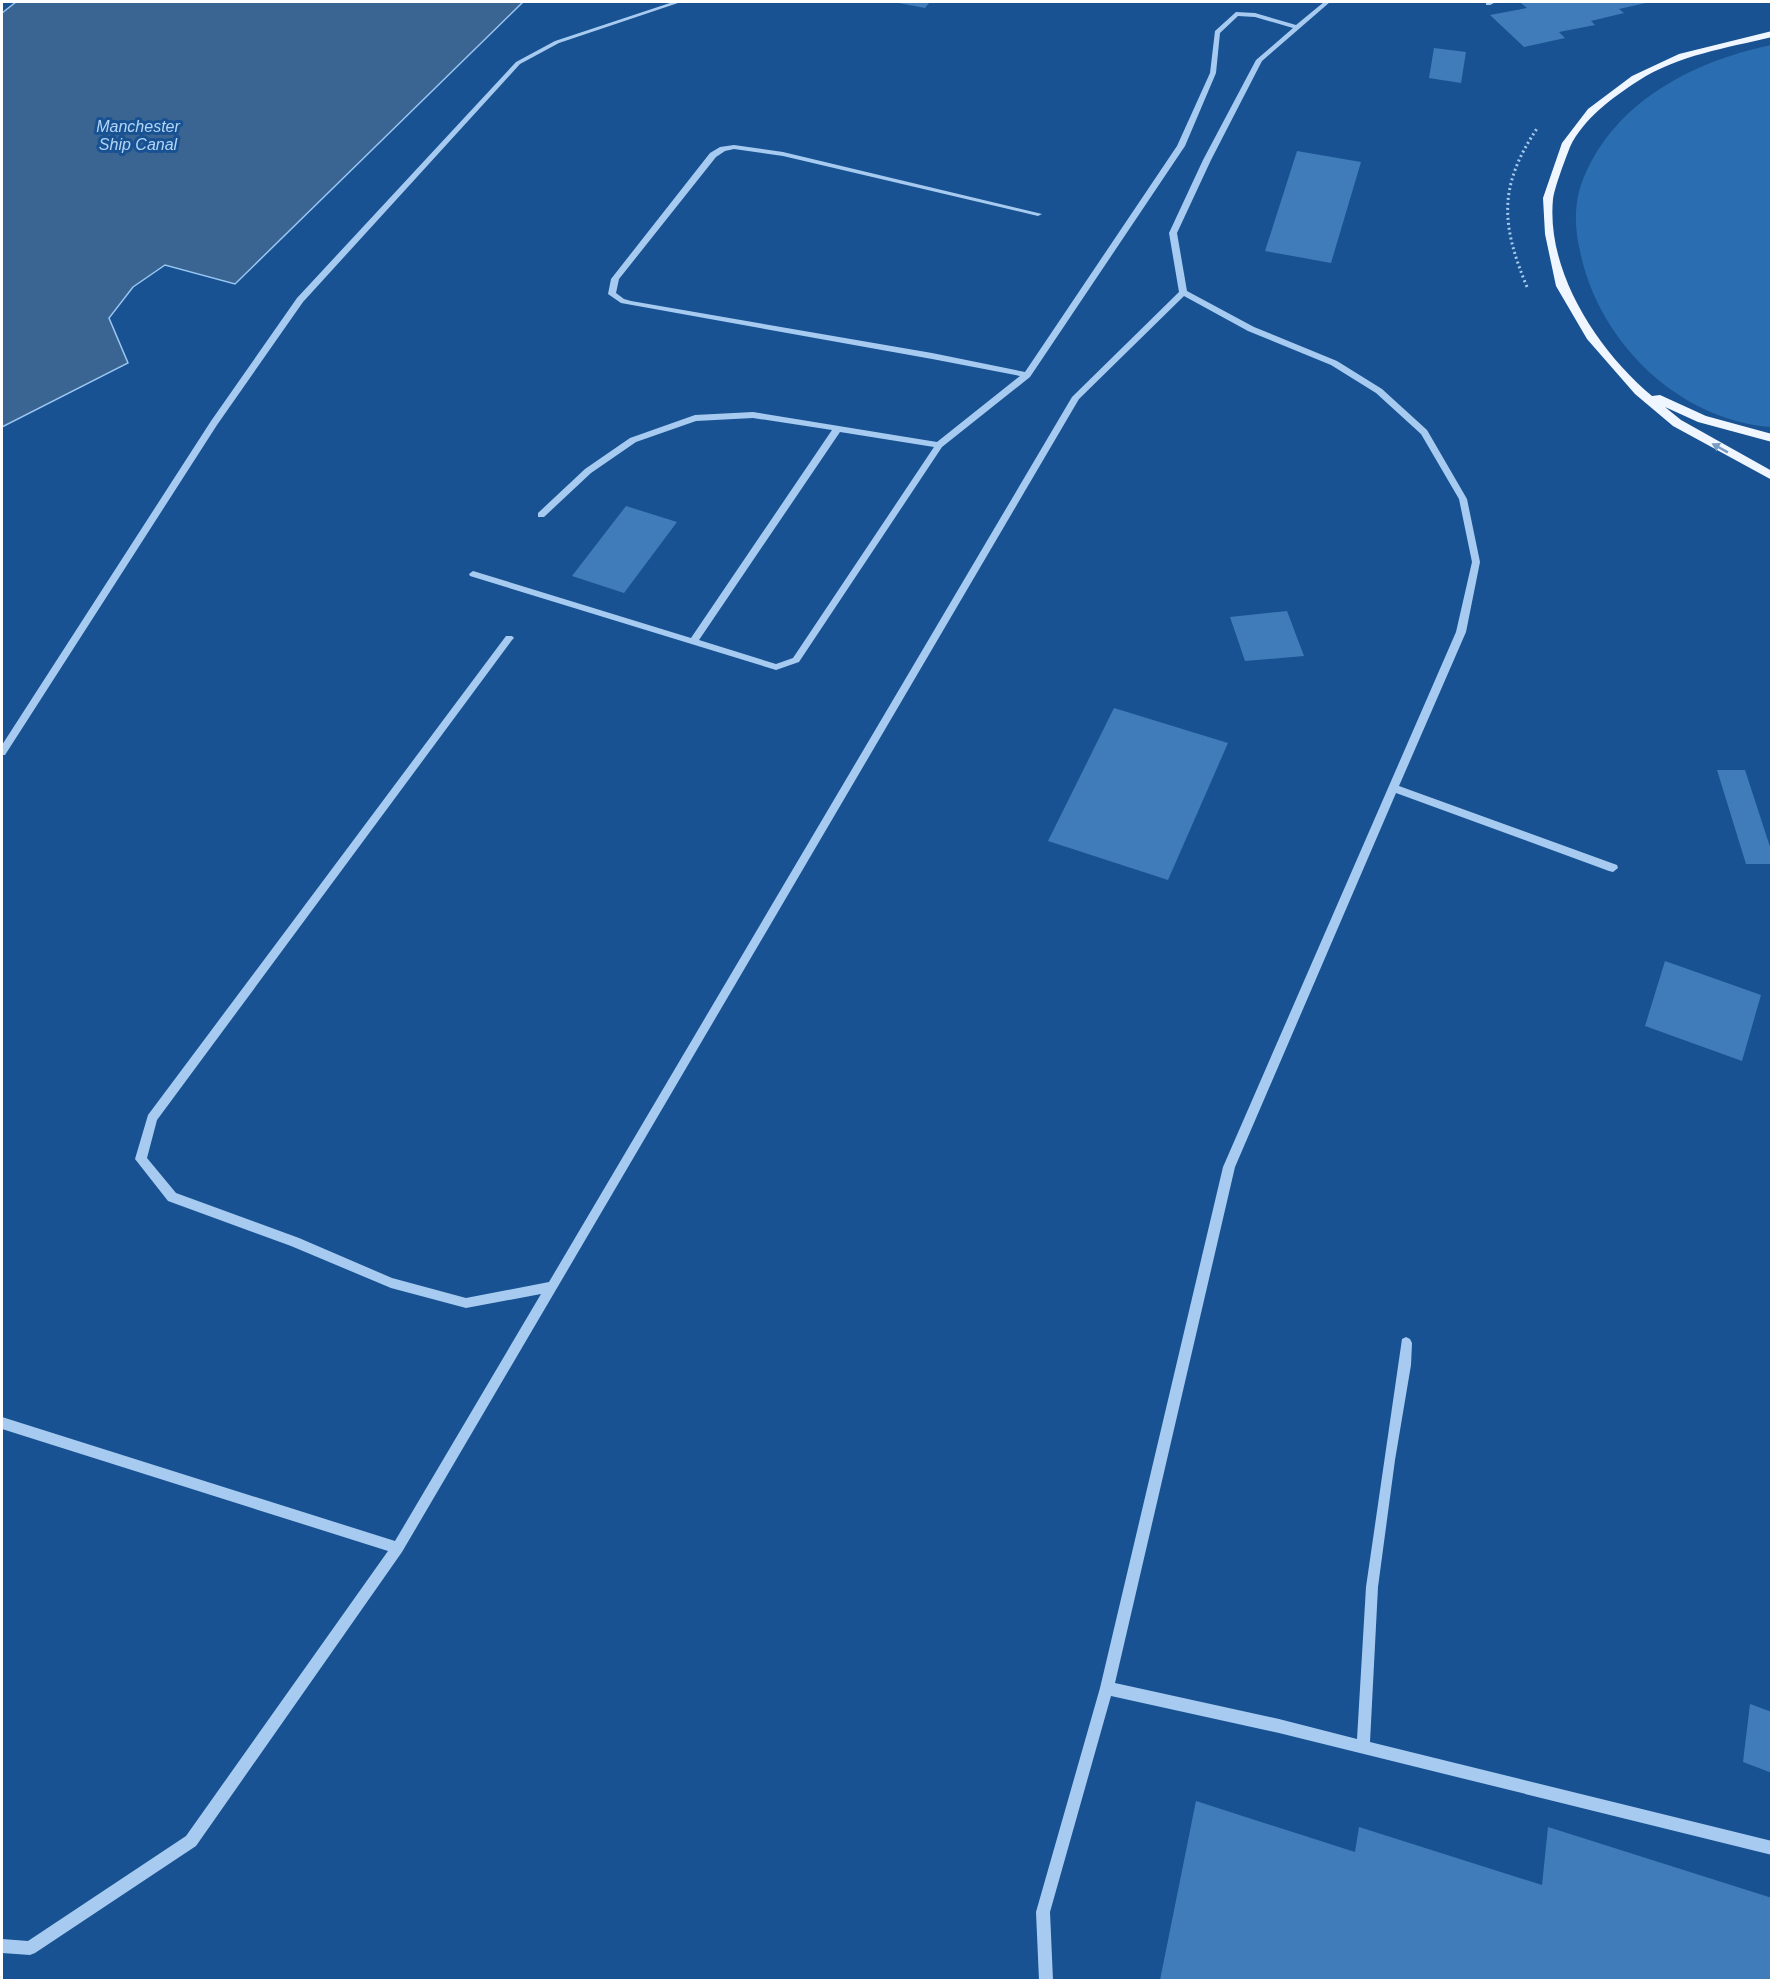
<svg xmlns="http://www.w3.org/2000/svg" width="1773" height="1982" font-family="Arial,sans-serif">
  <rect width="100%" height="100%" fill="#185292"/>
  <path fill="#2a6db0" d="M1771,45H1772L1771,427C1678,420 1598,341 1580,251C1575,231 1574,208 1580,188C1608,105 1690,62 1771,45Z"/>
  <path fill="#3a6492" stroke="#99c6f2" stroke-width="1.5" d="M16,2H523L235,284L165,265L133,287L109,318L128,363L2,427V13Z"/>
  <path fill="#407cb9" d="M1530,2H1650L1619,9L1624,13L1591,21L1595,25L1559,32L1565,38L1524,47L1490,15L1527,8L1521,3Z
    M899,3V2H930L925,8Z
    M1434,48L1466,52L1461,83L1429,78Z
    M1297,151L1361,162L1331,263L1265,251Z
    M626,506L677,522L624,593L572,576Z
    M1287,611L1304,656L1245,661L1230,617Z
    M1114,708L1228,743L1168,880L1048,841Z
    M1717,770H1745L1772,853V864H1746Z
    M1665,961L1761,995L1742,1061L1645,1026Z
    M1750,1704L1772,1712V1773L1743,1762Z
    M1196,1801L1355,1852L1359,1827L1542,1885L1548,1827L1772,1898V1980H1160Z"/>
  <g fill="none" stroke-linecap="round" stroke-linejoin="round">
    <path stroke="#a7cbf0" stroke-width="3" stroke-dasharray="2 3" stroke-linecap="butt" d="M1527,287C1501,224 1498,186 1538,127"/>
    <path fill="#a7cbf0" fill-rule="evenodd" d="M673,2H681L559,43L520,64L303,302L217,425L5,755H2V745L211,421L297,298L516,62L555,41Z
      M1324,2H1330L1262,61L1211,160L1177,233L1187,291L1254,327L1337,361L1382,389L1427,430L1467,499L1480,562L1466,632L1399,786L1617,865L1618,868L1613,872L1609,871L1396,793L1235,1167L1115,1683L1279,1719L1357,1739L1366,1587L1402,1339L1406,1337L1410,1339L1412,1343L1411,1365L1395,1460L1378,1587L1370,1742L1772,1841V1855L1279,1733L1111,1696L1050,1912L1053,1980H1039L1036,1912L1100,1688L1223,1167L1456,632L1472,562L1459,499L1421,434L1376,393L1331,365L1248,331L1184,296L1079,399L402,1552L196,1846L35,1953L30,1955L2,1953V1939L28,1941L186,1836L388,1551L2,1429V1417L395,1541L541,1294L466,1308L391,1288L291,1246L168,1201L135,1159L148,1115L506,636H512L514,638L512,640L157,1120L147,1158L176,1193L299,1238L392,1278L466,1298L549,1282L1072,397L1179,292L1169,233L1203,160L1256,60L1293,28L1255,17L1238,16L1220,33L1216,73L1185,146L1030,377L942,447L799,662L776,670L470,576L469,574L473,571L691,638L832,430L753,418L696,421L636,442L591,473L544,517H538V513L585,469L630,438L695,415L753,412L937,442L1020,376L932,359L621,303L608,294L611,279L710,153L720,147L734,145L783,152L1042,214L1038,216L783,156L734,149L725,151L716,157L619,279L616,293L624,299L631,301L932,353L1025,372L1177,146L1210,73L1215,31L1236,12L1255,13L1296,25ZM840,432L934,447L793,658L776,664L699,640Z
      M1488,2H1496L1490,5H1486V3Z"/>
    <path fill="#f0f6ff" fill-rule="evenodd" d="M1772,31V37C1727,48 1678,55 1638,81C1613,97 1583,119 1570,147C1565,160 1555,186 1553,199C1546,272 1598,351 1652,396L1660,395L1706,416L1772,434V442L1698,422L1665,407L1681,420L1772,471V480L1673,426L1635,394L1587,339L1556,286L1545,234L1543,198L1562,143L1588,109L1632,76L1679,54Z"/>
  </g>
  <defs><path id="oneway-solid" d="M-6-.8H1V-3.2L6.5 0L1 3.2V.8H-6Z" transform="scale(1.5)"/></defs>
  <use fill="#799cc3" href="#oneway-solid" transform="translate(1720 448) rotate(-151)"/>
  <g text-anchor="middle" stroke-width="6" stroke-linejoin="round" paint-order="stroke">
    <g font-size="16" font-style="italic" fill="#b3d5f7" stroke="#185292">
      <text x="138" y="132">Manchester<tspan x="138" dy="18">Ship Canal</tspan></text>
    </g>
  </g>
  <rect width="1773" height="1982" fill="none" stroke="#ffffff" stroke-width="6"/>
</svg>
